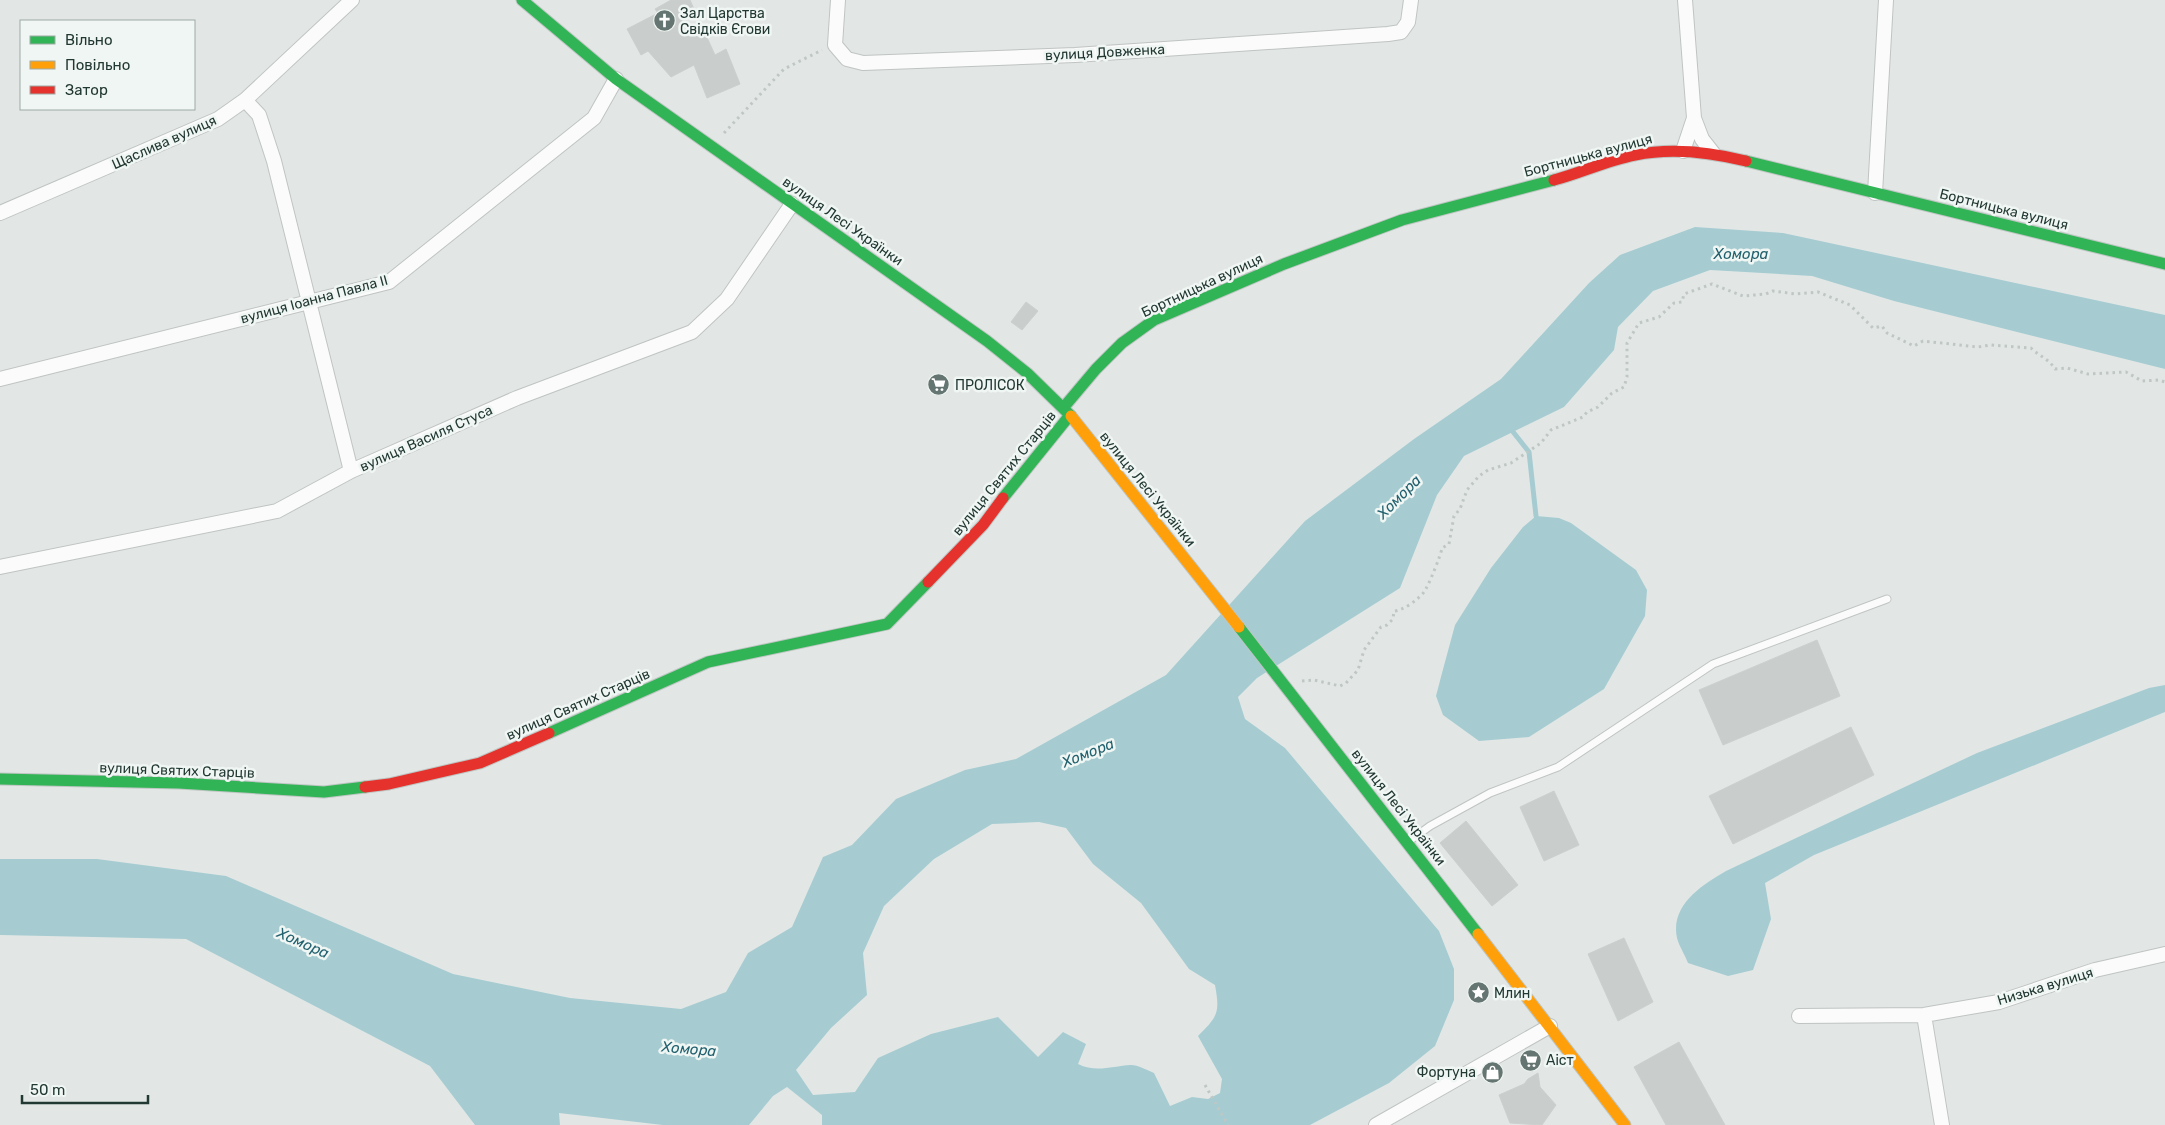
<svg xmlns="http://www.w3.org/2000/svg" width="2165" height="1125" font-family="Rubik,sans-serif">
  <rect width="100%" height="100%" fill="#e2e7e5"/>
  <path fill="#a6ccd2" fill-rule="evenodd" d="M1695,227L1783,233L2165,315V369L1894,301L1812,276L1710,270L1653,291L1618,327L1614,350L1564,407L1464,456L1437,495L1400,588L1257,678L1238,697L1245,719L1285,748L1439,931L1454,969V1000L1435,1046L1389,1083L1310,1125H822V1115L787,1087L773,1096L749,1125H663L559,1113L560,1125H475L430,1066L186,939L0,935V859H97L226,876L453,974L570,998L681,1009L726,992L748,953L792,927L823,857L852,845L896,799L965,770L1016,759L1166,675L1305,521L1414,439L1501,379L1589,283L1620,255ZM1039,822L1066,828L1093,864L1141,903L1189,969L1215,985C1220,1013 1218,1016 1198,1036L1222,1079L1220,1093L1208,1099L1192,1097L1170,1106L1154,1073C1147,1070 1138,1065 1131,1065C1112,1066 1096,1073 1078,1064L1086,1044L1063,1032L1038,1057L998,1017L931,1034L878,1058L855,1092L813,1095L796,1070L831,1028L867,995L863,953L884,906L934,859L992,824Z
    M1536,516L1559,518L1571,523L1636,570L1647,590L1645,616L1604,689L1529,737L1479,741L1443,715L1436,696L1442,673L1455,625L1491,568L1523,527Z
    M2165,685V712L1814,855L1765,883L1771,919L1753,970L1728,976L1688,963C1685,955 1679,946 1677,938C1670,905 1702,885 1726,871L1977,753L2149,688Z"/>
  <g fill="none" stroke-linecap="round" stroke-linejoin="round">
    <path stroke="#a6ccd2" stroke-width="5" d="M1510,428L1529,452L1536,516"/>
  </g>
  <path fill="#c9cecc" stroke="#cbd0ce" d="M671,0H690L694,9L683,15L695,37L705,33L715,55L726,49L740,84L707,98L694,65L671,77L648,51L641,55L627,29L658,13L655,9Z
    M1026,302L1038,311L1022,330L1011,322Z
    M1817,640L1840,696L1723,745L1699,690Z
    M1851,727L1874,775L1733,844L1709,796Z
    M1554,791L1579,845L1544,861L1520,807Z
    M1466,821L1518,885L1492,906L1440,843Z
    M1624,938L1653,1002L1618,1021L1588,954Z
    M1679,1042L1725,1125H1666L1634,1067Z
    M1538,1073L1540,1087L1556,1105L1542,1125L1510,1123L1499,1095L1524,1084L1528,1079Z"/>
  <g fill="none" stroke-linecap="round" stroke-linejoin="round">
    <defs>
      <path id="lane" d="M1408,842L1430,826L1490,793L1558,767L1713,664L1887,599"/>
      <path id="street" d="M838,0L835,45L847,59L863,63L1075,55L1388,34L1401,32L1408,22L1411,0
        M245,100L259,115L274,161L351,471
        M1694,118L1702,139L1713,153
        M1683,151L1694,118L1685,0
        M1875,193L1886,0
        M0,213L218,119L245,100L352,0
        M0,379L389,282L594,118L616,79
        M0,567L277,511L351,471L517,398L692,332L727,299L792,204
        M1924,1015L1942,1125
        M1799,1016L1924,1015L1999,1002L2095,970L2165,954
        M1376,1125L1550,1026"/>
      <path id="fast" d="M522,0L616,79L987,341L1027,373L1071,416
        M1746,161L2165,264
        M1064,407L1096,369L1122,343L1154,320L1284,264L1402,220L1554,180
        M1003,498L1070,415
        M1239,627L1478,934
        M549,733L708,662L887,624L928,582
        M0,779L179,783L324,792L365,787"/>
      <path id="slow" d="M1071,416L1239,627
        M1478,934L1625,1125"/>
      <path id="jam" d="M1554,180C1581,173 1608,160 1635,155C1673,147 1710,152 1746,161
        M928,582L983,525L1003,498
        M365,787L389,784L480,763L549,733"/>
    </defs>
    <use href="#lane" stroke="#bfc4c2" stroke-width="9"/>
    <use href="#street" stroke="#bfc4c2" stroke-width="16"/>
    <use href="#fast" stroke="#bec5c2" stroke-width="13"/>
    <use href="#slow" stroke="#bec5c2" stroke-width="13"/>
    <use href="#jam" stroke="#bec5c2" stroke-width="13"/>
    <path stroke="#bfc7c5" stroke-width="3" stroke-dasharray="2.5 4" stroke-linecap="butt" d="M724,133L784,69L822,50
      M1302,681L1314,680L1340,686L1346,683L1358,670L1364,650L1381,627L1387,625L1393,619L1394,611C1402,611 1418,600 1424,592C1428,587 1441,555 1442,548L1449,544L1454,516L1460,509L1467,490L1479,476L1488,470L1511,463L1541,443L1551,430L1583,417L1587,412L1598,407L1612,393L1624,387L1627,377V343L1639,323L1659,317L1674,303L1682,302L1684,294L1712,284L1743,296L1766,294L1773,291L1796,294L1818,292L1850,305L1873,328L1882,326L1887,333L1914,346L1923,341L1978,347L1990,345L2031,348C2039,356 2049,359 2055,369L2067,368L2088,374L2126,372L2142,381L2159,380L2165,382
      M1205,1085L1228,1125"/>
    <use href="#lane" stroke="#fbfbfb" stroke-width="7"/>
    <use href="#street" stroke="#fbfbfb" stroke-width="14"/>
    <use href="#fast" stroke="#30b455" stroke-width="11"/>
    <use href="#slow" stroke="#ff9f0a" stroke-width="11"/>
    <use href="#jam" stroke="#e5322d" stroke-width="11"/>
  </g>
  <defs>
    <symbol id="church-disc" viewBox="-11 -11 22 22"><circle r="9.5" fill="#657571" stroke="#f0f6f3"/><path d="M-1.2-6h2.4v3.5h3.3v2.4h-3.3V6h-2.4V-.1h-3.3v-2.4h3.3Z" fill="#fff"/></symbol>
    <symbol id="supermarket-disc" viewBox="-11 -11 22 22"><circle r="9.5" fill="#657571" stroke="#f0f6f3"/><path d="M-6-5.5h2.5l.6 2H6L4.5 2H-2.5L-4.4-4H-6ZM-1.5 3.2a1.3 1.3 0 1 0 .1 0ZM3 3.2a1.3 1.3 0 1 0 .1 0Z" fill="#fff"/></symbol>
    <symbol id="sight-disc" viewBox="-11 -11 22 22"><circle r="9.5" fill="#657571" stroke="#f0f6f3"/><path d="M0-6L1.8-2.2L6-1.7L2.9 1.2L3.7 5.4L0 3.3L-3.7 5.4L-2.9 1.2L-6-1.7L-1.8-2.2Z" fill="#fff"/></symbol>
    <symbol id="shop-disc" viewBox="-11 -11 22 22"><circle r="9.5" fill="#657571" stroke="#f0f6f3"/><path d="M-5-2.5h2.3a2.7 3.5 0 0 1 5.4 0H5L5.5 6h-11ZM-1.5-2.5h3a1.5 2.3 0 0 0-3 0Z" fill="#fff"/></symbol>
  </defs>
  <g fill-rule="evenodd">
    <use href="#church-disc" x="652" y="8" width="25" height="25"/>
    <use href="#supermarket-disc" x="926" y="372" width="25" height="25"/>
    <use href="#sight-disc" x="1466" y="980" width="25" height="25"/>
    <use href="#supermarket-disc" x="1518" y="1048" width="25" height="25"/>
    <use href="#shop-disc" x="1480" y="1060" width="25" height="25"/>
  </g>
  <g text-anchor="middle" stroke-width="5" stroke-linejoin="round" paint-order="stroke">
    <g font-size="14" fill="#223833" stroke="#f0f6f3" text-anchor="start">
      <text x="680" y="18">Зал Царства<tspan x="680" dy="16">Свідків Єгови</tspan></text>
      <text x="955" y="390">ПРОЛІСОК</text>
      <text x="1494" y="998">Млин</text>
      <text x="1546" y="1065">Аіст</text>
      <text x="1476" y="1077" text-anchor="end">Фортуна</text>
    </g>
    <g font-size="14" fill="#223833" stroke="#f0f6f3">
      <text transform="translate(1105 52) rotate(-3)" y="5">вулиця Довженка</text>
      <text transform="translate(164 142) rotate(-24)" y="5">Щаслива вулиця</text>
      <text transform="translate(1588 155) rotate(-15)" y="5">Бортницька вулиця</text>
      <text transform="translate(2004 209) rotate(14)" y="5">Бортницька вулиця</text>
      <text transform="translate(843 221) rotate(35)" y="5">вулиця Лесі Українки</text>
      <text transform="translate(1202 285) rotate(-25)" y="5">Бортницька вулиця</text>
      <text transform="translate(314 299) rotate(-15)" y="5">вулиця Іоанна Павла II</text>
      <text transform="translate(426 438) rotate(-24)" y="5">вулиця Василя Стуса</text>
      <text transform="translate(1004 473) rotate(-51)" y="5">вулиця Святих Старців</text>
      <text transform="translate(1148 489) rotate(51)" y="5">вулиця Лесі Українки</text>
      <text transform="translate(578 704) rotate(-24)" y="5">вулиця Святих Старців</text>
      <text transform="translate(177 770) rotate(2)" y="5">вулиця Святих Старців</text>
      <text transform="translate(1399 807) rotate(52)" y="5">вулиця Лесі Українки</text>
      <text transform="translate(2045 986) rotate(-17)" y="5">Низька вулиця</text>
    </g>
    <g font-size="15" font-style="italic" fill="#22616f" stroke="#f0f6f3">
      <text x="1741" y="259">Хомора</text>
      <text transform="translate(1399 497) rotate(-45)" y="5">Хомора</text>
      <text transform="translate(1088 753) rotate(-22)" y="5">Хомора</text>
      <text transform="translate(303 943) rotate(24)" y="5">Хомора</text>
      <text transform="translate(689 1049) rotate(5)" y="5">Хомора</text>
    </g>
  </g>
  <rect x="20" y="20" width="175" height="90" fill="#f0f6f3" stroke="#9eaaa6"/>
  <rect x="30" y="36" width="25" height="8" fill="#30b455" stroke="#9eaaa6"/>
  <text x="65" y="45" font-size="15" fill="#223833">Вільно</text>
  <rect x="30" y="61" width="25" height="8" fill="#ff9f0a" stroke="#9eaaa6"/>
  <text x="65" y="70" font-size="15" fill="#223833">Повільно</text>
  <rect x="30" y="86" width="25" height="8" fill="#e5322d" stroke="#9eaaa6"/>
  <text x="65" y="95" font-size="15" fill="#223833">Затор</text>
  <path d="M22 1095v8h126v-8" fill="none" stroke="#223833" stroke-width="2.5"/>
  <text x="30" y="1095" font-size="15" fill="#223833" stroke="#f0f6f3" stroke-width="4" paint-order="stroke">50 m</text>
</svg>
